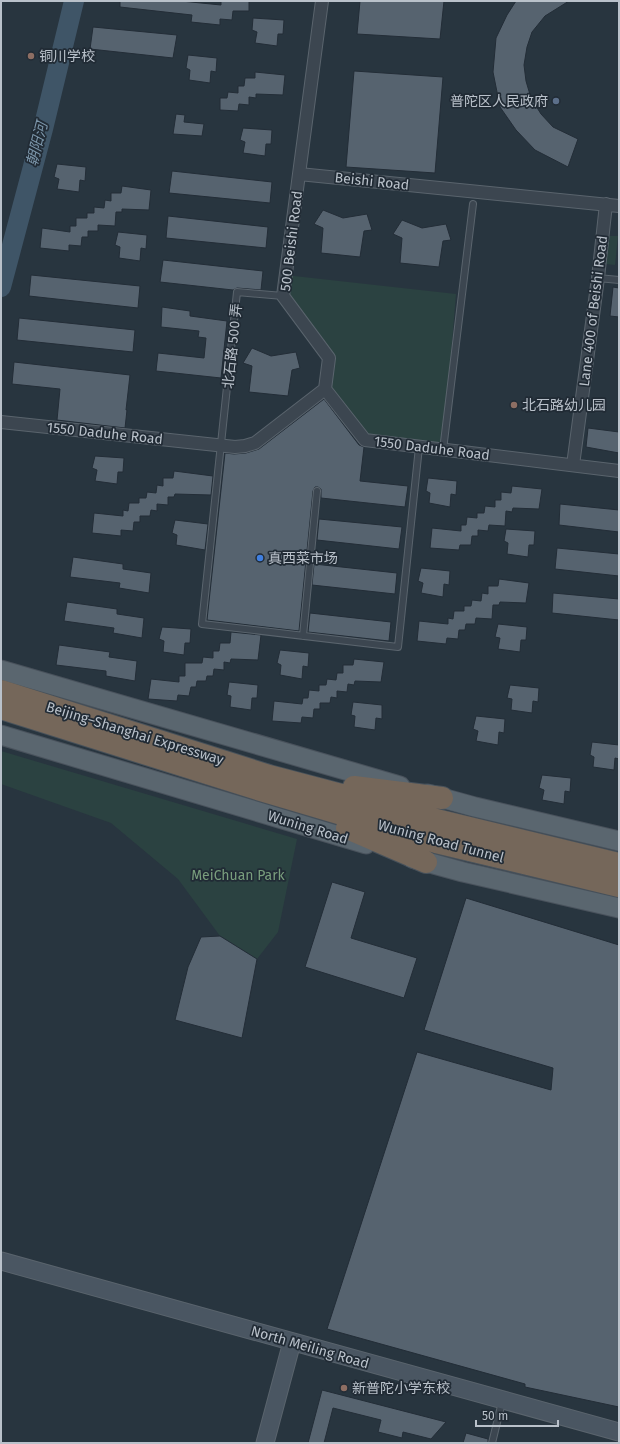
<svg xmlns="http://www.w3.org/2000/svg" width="620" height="1444" font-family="'Fira Sans','Noto Sans SC',sans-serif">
  <rect width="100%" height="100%" fill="#28353f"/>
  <path fill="#2b4241" d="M609,236H618L615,265L606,264Z
    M285,275L456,294L443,450L365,440L325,389L329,358L283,296Z
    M1,751L297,839L278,932L257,959L220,936L178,879L111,823L1,784Z"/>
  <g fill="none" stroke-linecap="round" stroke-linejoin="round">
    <path stroke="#3f5567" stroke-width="20" d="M1,287L43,129L74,1"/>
  </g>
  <path fill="#56636f" stroke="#232d37" d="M120,1H181L221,5V1H249V11H233L232,20L220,19V25L191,22L192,15L120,7Z
    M360,1H444L440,39L357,34Z
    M516,1H569L545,16L532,32L527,47L524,65L526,81L531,98L541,114L553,127L578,139L568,167L535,150L516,130L500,107L493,72L496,38L507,15Z
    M253,18L284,20L283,34H278L277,46L255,43L257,32L252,30Z
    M93,27L177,35L173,58L90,49Z
    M188,55L217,58L216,72L211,71L210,83L189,80L190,70L186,68Z
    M354,71L443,77L435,173L346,167Z
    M255,72L285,75L283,95L256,94V98L249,97V105L239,104L238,111L220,110V98H227L228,92L238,93V86H244L245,78H255Z
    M176,114L185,115L184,122L204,124L202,136L173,134Z
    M243,128L272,130L271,144H266L265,156L243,153L245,142L240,140Z
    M57,164L86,167L85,181L80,180L79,192L57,189L59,179L54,177Z
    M172,171L272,182L270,203L169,193Z
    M122,186L151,190L149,210L122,209V212H116L115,226L98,225V231H88V237H82L81,246L69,245V251L40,248L42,228L70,232V226H76V218H87V213H94V207L104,208L105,200L111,201V193H121Z
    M323,210L343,218L367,214L372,230L364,231L360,257L321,253L323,228L314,224Z
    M168,216L268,227L266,248L166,238Z
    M402,220L422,228L446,224L451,240L443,241L439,267L400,263L402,238L393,234Z
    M118,232L147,235L146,249L141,248L140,261L119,258L120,247L115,245Z
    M163,260L263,271L261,290L237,288L233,290L160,282Z
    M31,275L140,286L138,308L29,296Z
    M613,287L619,288V317L610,316Z
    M162,307L190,311V316L227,321L221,378L156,371L158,353L204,358L206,338L198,337L199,331L161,327Z
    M19,318L135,330L133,352L17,340Z
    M252,348L271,356L296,352L300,368L292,370L288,396L249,392L252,366L243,363Z
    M14,362L130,375L126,410H127L125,428L57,420L60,389L12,384Z
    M324,399L359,445L364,447L360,481L408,486L405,507L321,498V489L318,487H315L313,491L299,631L207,620L225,453L234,454L246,453L259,449Z
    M588,428L619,432V453L586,447Z
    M95,456L124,458L123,472H118L117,484L95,481L97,470L92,468Z
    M174,471L213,476L211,495L175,494L174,497H168V505L157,504V511L151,510L150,516H140V522H134L133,531L121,530V536L92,533L94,513L123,516V510L128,511L129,503H139V498H146L147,492L156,493L157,485L163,486V478H173Z
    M428,478L457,481L456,495L451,494L450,507L429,503L430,493L426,491Z
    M512,486L542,489L539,509L513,508L512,512L506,511L505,526L489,525L488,531L478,530V536H472L471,545H460L459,550L430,548L432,528L461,531V525H466L467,517L477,518V513H484L485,506L495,507V500H501V492L511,493Z
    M560,504L619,510V532L559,525Z
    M319,519L402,527L399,549L317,540Z
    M175,520L208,524L205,550L176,545L177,535L172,533Z
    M506,529L535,531L534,545H529L528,557L507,554L508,543L504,541Z
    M557,548L619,554V576L555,569Z
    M73,557L123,564V569L151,573L149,593L119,588L120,583L70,577Z
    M314,564L397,573L395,594L312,585Z
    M421,568L450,571L449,585L444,584L443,597L421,593L423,583L418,581Z
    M499,579L529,583L526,603L500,602L499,605H493L492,619L476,618L475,624H466L465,630H459L458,639L447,638L446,644L417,641L419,621L448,624V618L453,619L454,611H464V606H471L472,600L481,601L482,593L488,594V586H498Z
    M553,593L619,599V620L552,613Z
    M67,602L117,609V614L144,618L142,638L113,633L114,628L64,621Z
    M310,613L391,622L389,641L308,632Z
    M498,624L527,627L526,640H521L520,652L498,649L500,638L495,637Z
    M162,627L191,629L190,643H185L184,655L163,652L164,641L159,639Z
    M231,632L261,635L258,660L231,659L230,663L224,662V670L214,669L213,676H207L206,681H197L196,687H191L189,696L178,695L177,701L148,699L151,679L179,682V676H185V663H202L203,657L213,658V651H219L220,643H230Z
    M59,645L110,652L109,657L137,661L135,681L106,676V671L56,665Z
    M280,650L309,653L308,667L303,666L302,679L280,675L281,665L277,663Z
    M354,659L384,662L381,682L355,681L354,685L348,684L347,692L337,691V698L331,697L330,703H320V709H314L313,718L302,717L301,723L272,721L274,701L302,704L303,698H308L309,690L319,691V685H326L327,679L336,680L337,673H343V665H353Z
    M229,682L258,685L257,698H252L251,710L230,707L231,696L227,695Z
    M510,685L539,688L538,702L533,701L532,713L511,710L512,699L507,698Z
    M353,702L382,705V719L376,718L375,730L354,727L355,716L351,715Z
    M476,716L505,719L504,733L499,732L498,745L476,741L478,731L473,729Z
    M592,742L619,745V759L615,758L614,770L593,767L594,757L590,755Z
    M542,775L571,778L570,792L565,791L564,804L542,800L544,790L539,788Z
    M332,882L365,892L351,938L417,958L404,998L305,967Z
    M466,898L619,945V1407L525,1387V1384L327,1329L417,1052L551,1090L553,1068L424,1030Z
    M220,936L257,959L242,1038L175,1020L188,967L201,937Z
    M322,1390L446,1422L431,1439L403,1432L402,1438L378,1432L381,1420L333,1408L324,1443H308Z
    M466,1433L488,1439V1443H463Z"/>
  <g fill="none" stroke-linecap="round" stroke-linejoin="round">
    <defs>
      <path id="lane" d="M598,278L619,280
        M283,296L237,292L202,624L398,647L419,447
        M443,450L473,204
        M303,636L317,491
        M492,1443L502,1402"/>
      <path id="street" d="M322,1L299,174L619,206
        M299,174L283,296L329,358L325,389
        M1,422L235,447L245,446L255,443L325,389L365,440L619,471
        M573,465L598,278L606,204"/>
      <path id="secondary" d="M1,1261L619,1432
        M265,1443L292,1342"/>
      <path id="primary" d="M1,670L400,786
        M1,735L366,844
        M428,794L475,807L619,841
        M412,858L463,872L619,908"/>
      <path id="highway" d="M1,691L269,776L440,821L619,864
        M1,708L264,791L436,842L619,886
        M354,787L442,798
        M347,828L426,862"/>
    </defs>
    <use href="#lane" stroke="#5a646d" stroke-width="8"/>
    <use href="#street" stroke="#5a646d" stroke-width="14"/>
    <use href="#secondary" stroke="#5a646d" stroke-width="19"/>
    <use href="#primary" stroke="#49525c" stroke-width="21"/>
    <use href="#highway" stroke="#47515a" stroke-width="24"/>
    <use href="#lane" stroke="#3c4650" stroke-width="6"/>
    <use href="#street" stroke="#3c4650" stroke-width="12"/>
    <use href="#secondary" stroke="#4a5662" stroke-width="17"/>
    <use href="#primary" stroke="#5a666f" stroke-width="19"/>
    <use href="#highway" stroke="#75675a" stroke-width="22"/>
  </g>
  <g fill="#8d6e63" stroke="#212b35" stroke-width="1.5">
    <circle cx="31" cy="56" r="4"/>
    <circle cx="514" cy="405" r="4"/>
    <circle cx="344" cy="1388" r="4"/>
  </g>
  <circle fill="#5c6f8a" stroke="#212b35" stroke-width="1.5" cx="556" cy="101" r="4"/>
  <circle fill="#3f7fe0" stroke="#212b35" stroke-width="1.5" cx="260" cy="558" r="4"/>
  <g text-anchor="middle" stroke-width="3.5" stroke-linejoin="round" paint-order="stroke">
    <g font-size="14" fill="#b9c1ca" stroke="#212b35" text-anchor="start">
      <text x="39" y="61">铜川学校</text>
      <text x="548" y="106" text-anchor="end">普陀区人民政府</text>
      <text x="522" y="410">北石路幼儿园</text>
      <text x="268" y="563">真西菜市场</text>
      <text x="352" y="1393">新普陀小学东校</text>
    </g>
    <g font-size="14" fill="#b9c1ca" stroke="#212b35">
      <text transform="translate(372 181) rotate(6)" y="5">Beishi Road</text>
      <text transform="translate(291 241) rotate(-83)" y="5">500 Beishi Road</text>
      <text transform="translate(593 311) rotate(-83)" y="5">Lane 400 of Beishi Road</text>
      <text transform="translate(232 346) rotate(-84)" y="5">北石路 500 弄</text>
      <text transform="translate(105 433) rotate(6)" y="5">1550 Daduhe Road</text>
      <text transform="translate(432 448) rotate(7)" y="5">1550 Daduhe Road</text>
      <text transform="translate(135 733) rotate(17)" y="5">Beijing–Shanghai Expressway</text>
      <text transform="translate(308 827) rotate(17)" y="5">Wuning Road</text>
      <text transform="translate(441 841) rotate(15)" y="5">Wuning Road Tunnel</text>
      <text transform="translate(310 1347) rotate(16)" y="5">North Meiling Road</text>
    </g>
    <g font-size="14" fill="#799e7d" stroke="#212b35">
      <text x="238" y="880">MeiChuan Park</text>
    </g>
    <g font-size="15" font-style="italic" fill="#7c96aa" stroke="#212b35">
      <text transform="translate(37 144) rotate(-76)" y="5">朝阳河</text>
    </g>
  </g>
  <rect width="620" height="1444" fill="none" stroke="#b9c1ca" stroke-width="4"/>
  <path d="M476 1420v6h82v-6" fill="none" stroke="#b9c1ca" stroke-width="2"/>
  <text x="482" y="1420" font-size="12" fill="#b9c1ca" stroke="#212b35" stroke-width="3" paint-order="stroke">50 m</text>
</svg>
